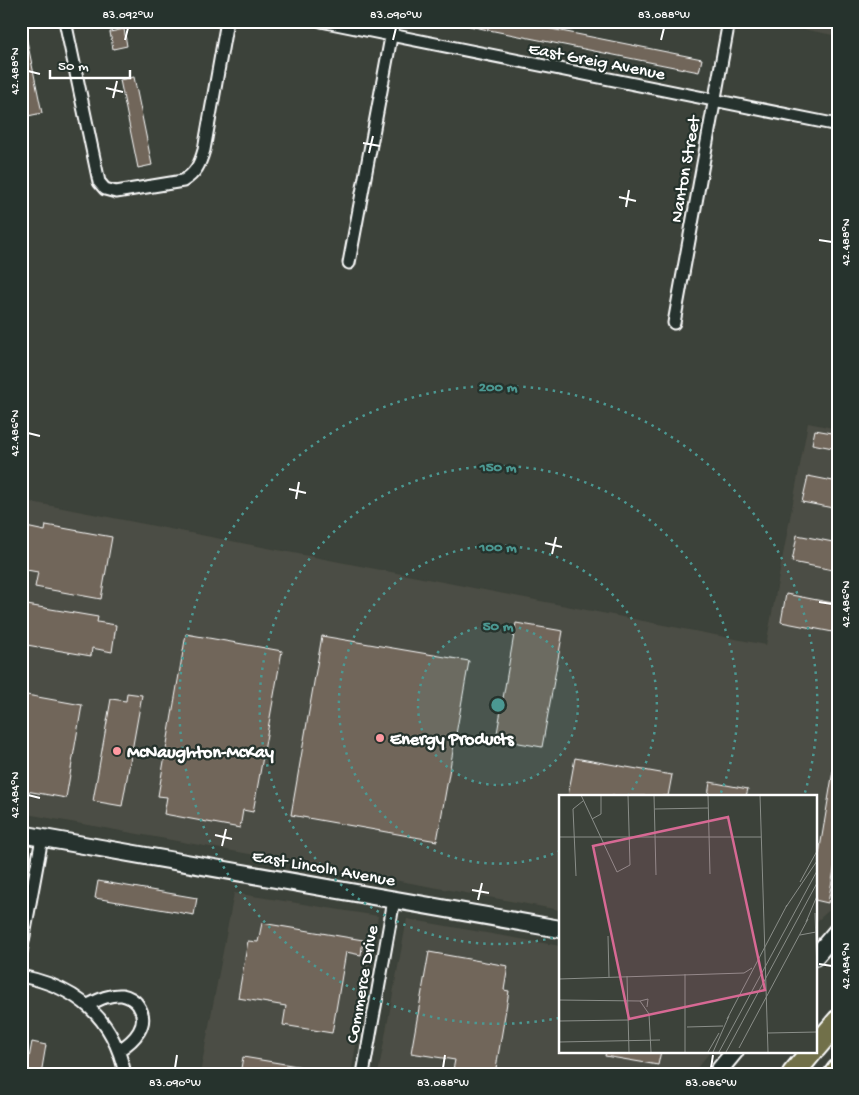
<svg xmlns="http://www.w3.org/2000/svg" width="859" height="1095" font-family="'Gochi Hand',sans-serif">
  <rect width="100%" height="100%" fill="#3c423a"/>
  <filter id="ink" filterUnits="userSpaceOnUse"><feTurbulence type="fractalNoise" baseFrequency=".02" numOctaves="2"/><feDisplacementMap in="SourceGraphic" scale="10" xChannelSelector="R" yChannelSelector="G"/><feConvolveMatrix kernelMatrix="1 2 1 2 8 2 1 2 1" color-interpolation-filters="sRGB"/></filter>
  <g filter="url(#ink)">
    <path fill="#4c4d44" d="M763,21H838V36Z
      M808,423L838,429V902L815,923V796H560V910L21,813V500L766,645Z
      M234,893L378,916L351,1074H200Z
      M407,919L560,946V1051H711L692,1074H378Z"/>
    <path fill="#71665a" stroke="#fff" d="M469,21H511L702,59L699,72L469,26Z
      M124,29L127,46L113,49L110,32Z
      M21,31H25L42,113L28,116L21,86Z
      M134,77L152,165L138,168L120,80Z
      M815,430L838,434V449L812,444Z
      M808,476L838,482V509L802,502Z
      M46,525L112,537L101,599L35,587L38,572L21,569V553L26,527L45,531Z
      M797,535L838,543V571L792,562Z
      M786,594L838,604V633L781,622Z
      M21,604L98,617L97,622L116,625L112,652L92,648L91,656L21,644Z
      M516,623L563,631L542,747L496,739Z
      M186,634L282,651L253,812L243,810L240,828L164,814L167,797L158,796Z
      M322,636L469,661L437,841L291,815Z
      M127,693L142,695L122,806L93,801L111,699L126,701Z
      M21,694L82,705L66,798L21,790Z
      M575,758L672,775L668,796H568Z
      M833,771H838V847L828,903L815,900V854H819Z
      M710,782L748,789L746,796H708Z
      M98,881L197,898L194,915L95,898Z
      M262,923L363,940L361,955L346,952L332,1033L283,1025L286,1006L238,998L248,941L258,942Z
      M429,952L508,966L504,990L509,991L495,1074H476L453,1070L455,1060L411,1053Z
      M32,1042L46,1045L41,1074H26Z
      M606,1051H661L658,1065L605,1056Z
      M243,1057L315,1069L314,1074H240Z"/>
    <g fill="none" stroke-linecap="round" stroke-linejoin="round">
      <defs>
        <path id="street" d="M65,21L99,182L105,189L116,192L183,181C196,173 200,164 204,150L227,21
          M321,21L838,125
          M349,263L394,21
          M674,323L729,21
          M21,952L42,838
          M21,976C77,987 113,1017 125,1074
          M88,1005C98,1000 109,994 122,995C128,996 135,1000 138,1005C151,1024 134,1041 119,1050
          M363,1074L394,900"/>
        <path id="secondary" d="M21,834L560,929
          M815,957L838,930
          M716,1074L735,1051"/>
        <path id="highway" d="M815,1048L838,1021
          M793,1074L812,1051
          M835,1074L838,1070"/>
      </defs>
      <use href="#street" stroke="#fff" stroke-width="15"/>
      <use href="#secondary" stroke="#fff" stroke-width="20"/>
      <use href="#highway" stroke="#fff" stroke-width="25"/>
      <use href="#street" stroke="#26332d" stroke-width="11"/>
      <use href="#secondary" stroke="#26332d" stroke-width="16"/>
      <use href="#highway" stroke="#71704a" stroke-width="21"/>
    </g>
  </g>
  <path fill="none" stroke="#fff" stroke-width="2" d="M125,40L128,28M393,40L396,28M661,40L664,28M28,71L40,74M106,88L123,92M113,98L117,81M363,143L380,146M369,153L373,136M619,197L636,201M626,207L629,190M819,240L832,242M28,433L40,436M289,489L306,493M296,499L299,482M545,543L562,547M552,554L556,537M819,602L832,604M28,795L40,798M215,835L232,839M222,846L226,829M472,890L489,893M478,900L482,883M819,964L832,966M175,1068L177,1055M443,1068L445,1055M711,1068L713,1055"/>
  <circle cx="498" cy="705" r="80" fill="#4b9892" fill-opacity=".12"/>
  <g fill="none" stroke="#4b9892" stroke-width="2.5" stroke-dasharray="2.5 5">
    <circle cx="498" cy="705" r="80"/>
    <path d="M560 851A159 159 0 1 1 628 796"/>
    <path d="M560 936A239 239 0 1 1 720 795"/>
    <path d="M559 1018A319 319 0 1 1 804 796"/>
  </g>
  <g fill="#ff9aa2" stroke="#26332d" stroke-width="2">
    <circle cx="380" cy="738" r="5"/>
    <circle cx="117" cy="751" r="5"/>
  </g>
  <g text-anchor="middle" stroke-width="4.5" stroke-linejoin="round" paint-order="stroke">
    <g font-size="18" fill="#fff" stroke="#26332d">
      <text transform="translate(597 60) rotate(11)" y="6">East Greig Avenue</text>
      <text transform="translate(684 169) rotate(-80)" y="6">Nanton Street</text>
      <text transform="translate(324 867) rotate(10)" y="6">East Lincoln Avenue</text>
      <text transform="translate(361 984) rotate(-80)" y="6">Commerce Drive</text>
    </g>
    <g font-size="18" font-weight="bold" fill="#fff" stroke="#26332d" text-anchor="start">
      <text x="390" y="744">Energy Products</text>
      <text x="127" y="757">McNaughton-McKay</text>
    </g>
  </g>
  <g transform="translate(559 795)">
    <rect width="258" height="258" fill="#3c423a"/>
    <path fill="none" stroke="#8a8e89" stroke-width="1" d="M22,0L58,77L71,70L69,0M95,0L97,80M149,0L151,79M201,0L209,257M96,14L149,13M33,24L42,19V0M0,42H202M17,81L14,14L24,6M241,87L258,56M227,112L258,66M256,118L258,176M247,127L258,101M241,140L257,137M49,141L50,182M126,179V257M68,181L70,257M0,184L185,178L193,173M0,205L81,206L90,219L92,257M81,206L89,204L88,212M168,224L228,110M0,226L69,225M128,232L164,231M209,238L258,237M0,247L101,245M180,253L249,124M149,257L160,238M154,257L170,221M160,257L258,76M167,257L258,88"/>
    <path fill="#d76994" fill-opacity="0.15" stroke="#d76994" stroke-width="2.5" d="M169,22L206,195L70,224L34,51Z"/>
    <rect width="258" height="258" fill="none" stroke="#fff" stroke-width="2.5"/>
  </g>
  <circle cx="498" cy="705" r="8" fill="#4b9892" stroke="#26332d" stroke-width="2.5"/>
  <g font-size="15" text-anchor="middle" font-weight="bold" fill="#4b9892" stroke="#26332d" stroke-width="4.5" stroke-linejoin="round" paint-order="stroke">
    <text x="498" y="391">200 m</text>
    <text x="498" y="471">150 m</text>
    <text x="498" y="551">100 m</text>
    <text x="498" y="630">50 m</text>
  </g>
  <rect width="859" height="1095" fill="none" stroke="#26332d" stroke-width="55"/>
  <path d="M50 70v8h80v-8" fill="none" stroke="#ffffff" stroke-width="2.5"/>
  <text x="58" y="70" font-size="15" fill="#ffffff" stroke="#26332d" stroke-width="4" paint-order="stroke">50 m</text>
  <rect x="28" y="28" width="804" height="1040" fill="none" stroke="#fff" stroke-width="2"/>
  <g font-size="12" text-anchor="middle" fill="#fff">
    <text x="128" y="18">83.092°W</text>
    <text x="396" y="18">83.090°W</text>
    <text x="664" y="18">83.088°W</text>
    <text transform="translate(14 71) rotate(-90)" y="4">42.488°N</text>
    <text transform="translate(845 242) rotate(-90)" y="4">42.488°N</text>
    <text transform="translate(14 433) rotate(-90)" y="4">42.486°N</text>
    <text transform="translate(845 604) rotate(-90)" y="4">42.486°N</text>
    <text transform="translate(14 795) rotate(-90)" y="4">42.484°N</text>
    <text transform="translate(845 966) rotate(-90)" y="4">42.484°N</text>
    <text x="175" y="1086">83.090°W</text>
    <text x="443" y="1086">83.088°W</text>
    <text x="711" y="1086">83.086°W</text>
  </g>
</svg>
